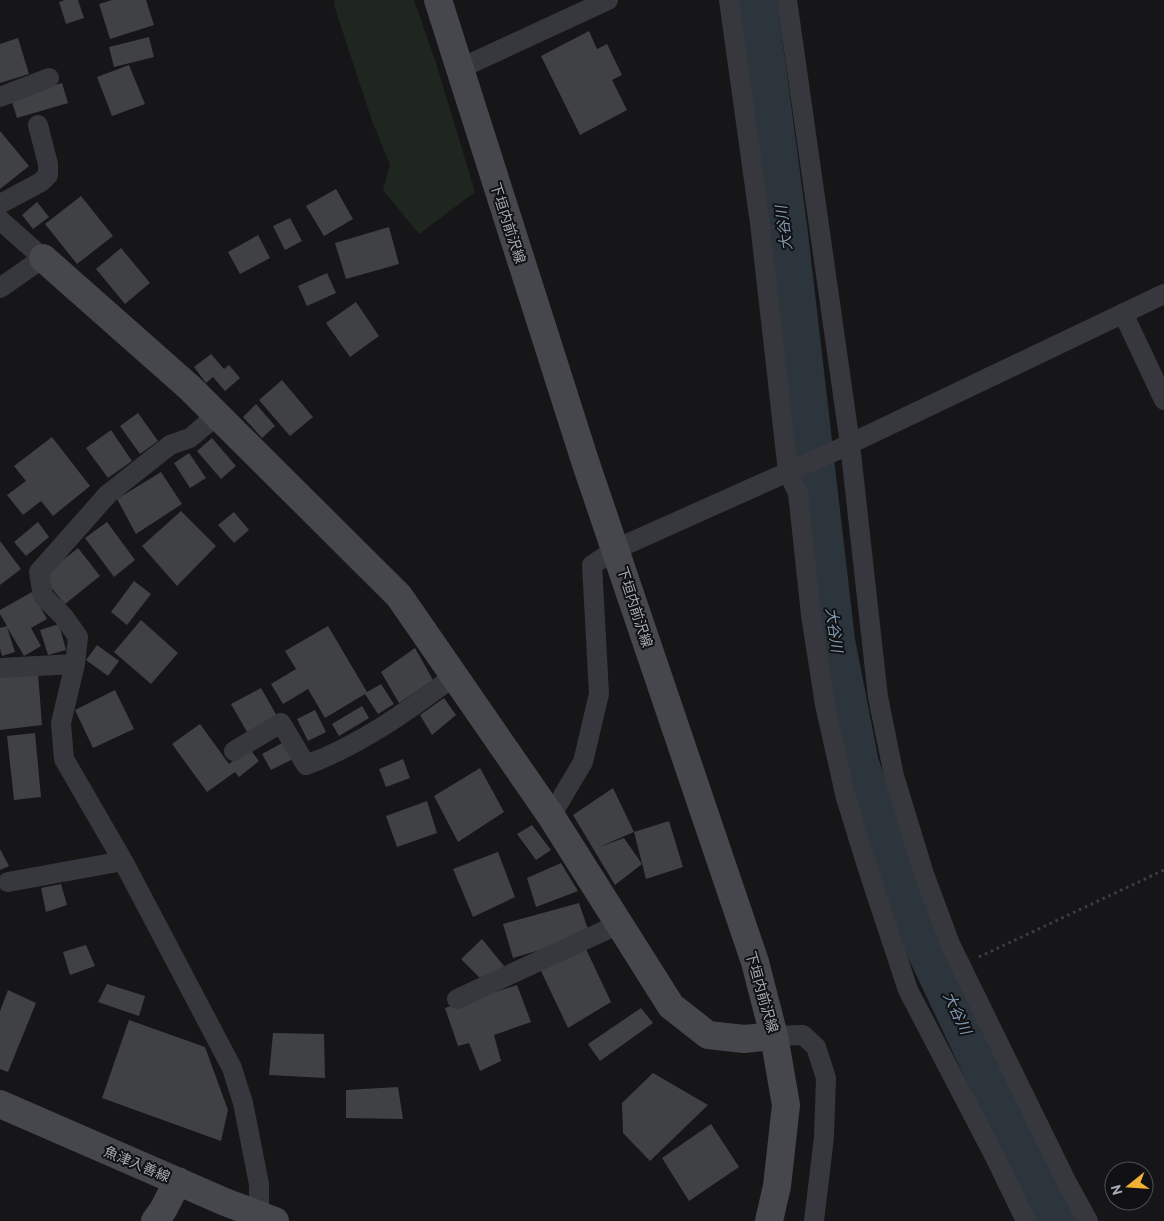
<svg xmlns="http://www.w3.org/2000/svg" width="1164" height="1221" font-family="Overpass,'Noto Sans JP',sans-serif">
  <rect width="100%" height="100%" fill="#161618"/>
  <path fill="#1e261f" d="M334,0H414L436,63L475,192L419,234L383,190L390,165L371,118L335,8Z"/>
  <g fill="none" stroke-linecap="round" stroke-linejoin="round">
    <path stroke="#2c353c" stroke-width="42" d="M756,0L787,234L834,641L858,764L903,898L1056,1221"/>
  </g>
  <path fill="#404145" d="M65,0H78L84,18L66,24L59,2Z
    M112,0H146L154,25L110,39L99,4Z
    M589,31L597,49L607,44L622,75L612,80L627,110L580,135L541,56Z
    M149,37L154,57L114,67L109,47Z
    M18,38L29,74L0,83V44Z
    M129,65L145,104L112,116L97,77Z
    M62,83L68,103L17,118L11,99Z
    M0,131L29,166L0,189Z
    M336,189L353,219L324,236L306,206Z
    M81,196L113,236L77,264L45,224Z
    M37,202L49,217L33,229L22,215Z
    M290,218L302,241L285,250L273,226Z
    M389,227L399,264L346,279L335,243Z
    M258,235L270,258L240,274L228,252Z
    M121,248L150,283L125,304L96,269Z
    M327,273L336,293L307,306L298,286Z
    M356,302L379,336L350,357L326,323Z
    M211,354L224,369L229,365L240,378L225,391L213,377L206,383L194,367Z
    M282,380L313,417L290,436L259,400Z
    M256,404L275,426L262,438L243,417Z
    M138,413L158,441L140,454L120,426Z
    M111,430L132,461L108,478L86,448Z
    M52,437L90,486L53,516L41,501L23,515L7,495L26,481L14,466Z
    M212,438L236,466L221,479L197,451Z
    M189,453L206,478L190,488L174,463Z
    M161,472L182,504L136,534L117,499Z
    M181,511L216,546L177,586L142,546Z
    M234,512L249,530L234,543L218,525Z
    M38,522L49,537L26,556L14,542Z
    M107,522L135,560L114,577L85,538Z
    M0,541L21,569L0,585Z
    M78,548L100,576L65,604L42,577Z
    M134,581L151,594L127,625L111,612Z
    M32,592L47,619L31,628L41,646L24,656L7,627L15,652L2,656L0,649V628L7,626L0,614V610Z
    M141,620L178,653L151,684L114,652Z
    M59,624L66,650L48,655L40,630Z
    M328,626L367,692L381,684L394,704L378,714L365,694L325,718L308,689L283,704L271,684L296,669L285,651Z
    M97,645L119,661L108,676L86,660Z
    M415,648L433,680L399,703L381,672Z
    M38,673L42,725L0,730V676Z
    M261,688L277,716L247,732L231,704Z
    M115,690L134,729L93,748L75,710Z
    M444,698L456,715L432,735L420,715Z
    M362,706L369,718L339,736L332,724Z
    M315,710L326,732L308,741L297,719Z
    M200,724L229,764L249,748L259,761L239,777L235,772L207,792L172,744Z
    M35,733L41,797L14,800L7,736Z
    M284,742L293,759L271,770L262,754Z
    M403,759L410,778L386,787L379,769Z
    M480,768L504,812L458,842L434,796Z
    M613,788L634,832L669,821L683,867L646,879L643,867L634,832L599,847L624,838L642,864L615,885L573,815Z
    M427,801L437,833L397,847L386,816Z
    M532,825L551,850L536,860L517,834Z
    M0,849L9,866L0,870Z
    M498,852L515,897L473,917L453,869Z
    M561,863L578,891L536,907L527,878Z
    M61,884L67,905L46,912L41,888Z
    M579,903L590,935L513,958L503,924Z
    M482,939L504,966L483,981L461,959Z
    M86,945L95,966L70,975L63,952Z
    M586,949L611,1002L568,1028L540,969Z
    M107,984L145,996L139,1016L98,1002Z
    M517,985L531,1022L494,1035L501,1061L480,1071L469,1043L458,1046L445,1008Z
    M8,990L36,1003L8,1072L0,1069V1011Z
    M641,1008L653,1023L600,1061L588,1044Z
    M129,1020L205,1047L228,1110L221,1141L102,1098Z
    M273,1033L324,1034L325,1078L269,1075Z
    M653,1073L708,1105L650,1161L623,1133L622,1103Z
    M398,1087L403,1119L346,1118V1090Z
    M711,1124L739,1167L689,1201L662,1158Z"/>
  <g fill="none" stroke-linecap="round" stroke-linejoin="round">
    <path stroke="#3d3f44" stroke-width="3" stroke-dasharray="2.5 4" stroke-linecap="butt" d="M979,957L1164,870"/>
    <path stroke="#37383d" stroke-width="20" d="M729,0L760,223L788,472L798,493L811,615L825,705L846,798L868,869L908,990L995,1157L1026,1221
      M787,0L850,444L878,697L894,776L924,874L950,944L1066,1181L1088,1221
      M459,69L608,0
      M0,97L49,78
      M0,204L41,182L48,175V164L38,125
      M0,220L43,258L0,288
      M1123,313L1164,400
      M75,664L78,637L64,617L43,596L39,572L108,494L170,445L190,438L217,415
      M0,668L75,664L61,723L64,759L123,861L232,1068L243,1103L259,1184V1214
      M234,751L281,723L306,765C360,745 408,711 454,676
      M551,816L583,762L599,694L592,565L616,549L837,450L1164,294
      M8,882L123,861
      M457,999L619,924
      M774,1036L803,1035L816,1047L826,1078L824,1137L814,1221"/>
    <path stroke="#45474d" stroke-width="28" d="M438,0L585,461L755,962L774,1036L786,1105L777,1186L769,1221
      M43,258L190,388L399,596L551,816L671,1006L708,1035L744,1039L774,1036
      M0,1104L225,1202L275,1221
      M155,1221L163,1210L178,1181"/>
  </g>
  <g text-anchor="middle" stroke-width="4" stroke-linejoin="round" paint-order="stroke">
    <g font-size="14" fill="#a8adb8" stroke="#111113">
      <text transform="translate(508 223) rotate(72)" y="5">下垣内前沢線</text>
      <text transform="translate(635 607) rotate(72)" y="5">下垣内前沢線</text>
      <text transform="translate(762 992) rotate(74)" y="5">下垣内前沢線</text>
      <text transform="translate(137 1164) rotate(23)" y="5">魚津入善線</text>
    </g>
    <g font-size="15" font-style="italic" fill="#7f9bb3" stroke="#111113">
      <text transform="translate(784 228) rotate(-97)" y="5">大谷川</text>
      <text transform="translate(834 630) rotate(82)" y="5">大谷川</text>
      <text transform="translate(957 1013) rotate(65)" y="5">大谷川</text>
    </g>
  </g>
  <g transform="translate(1129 1186) rotate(253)"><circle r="24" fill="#111113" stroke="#4d4f55"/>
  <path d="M0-4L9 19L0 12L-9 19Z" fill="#f2b134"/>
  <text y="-8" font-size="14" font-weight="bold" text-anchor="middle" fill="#a8adb8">N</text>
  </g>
</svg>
